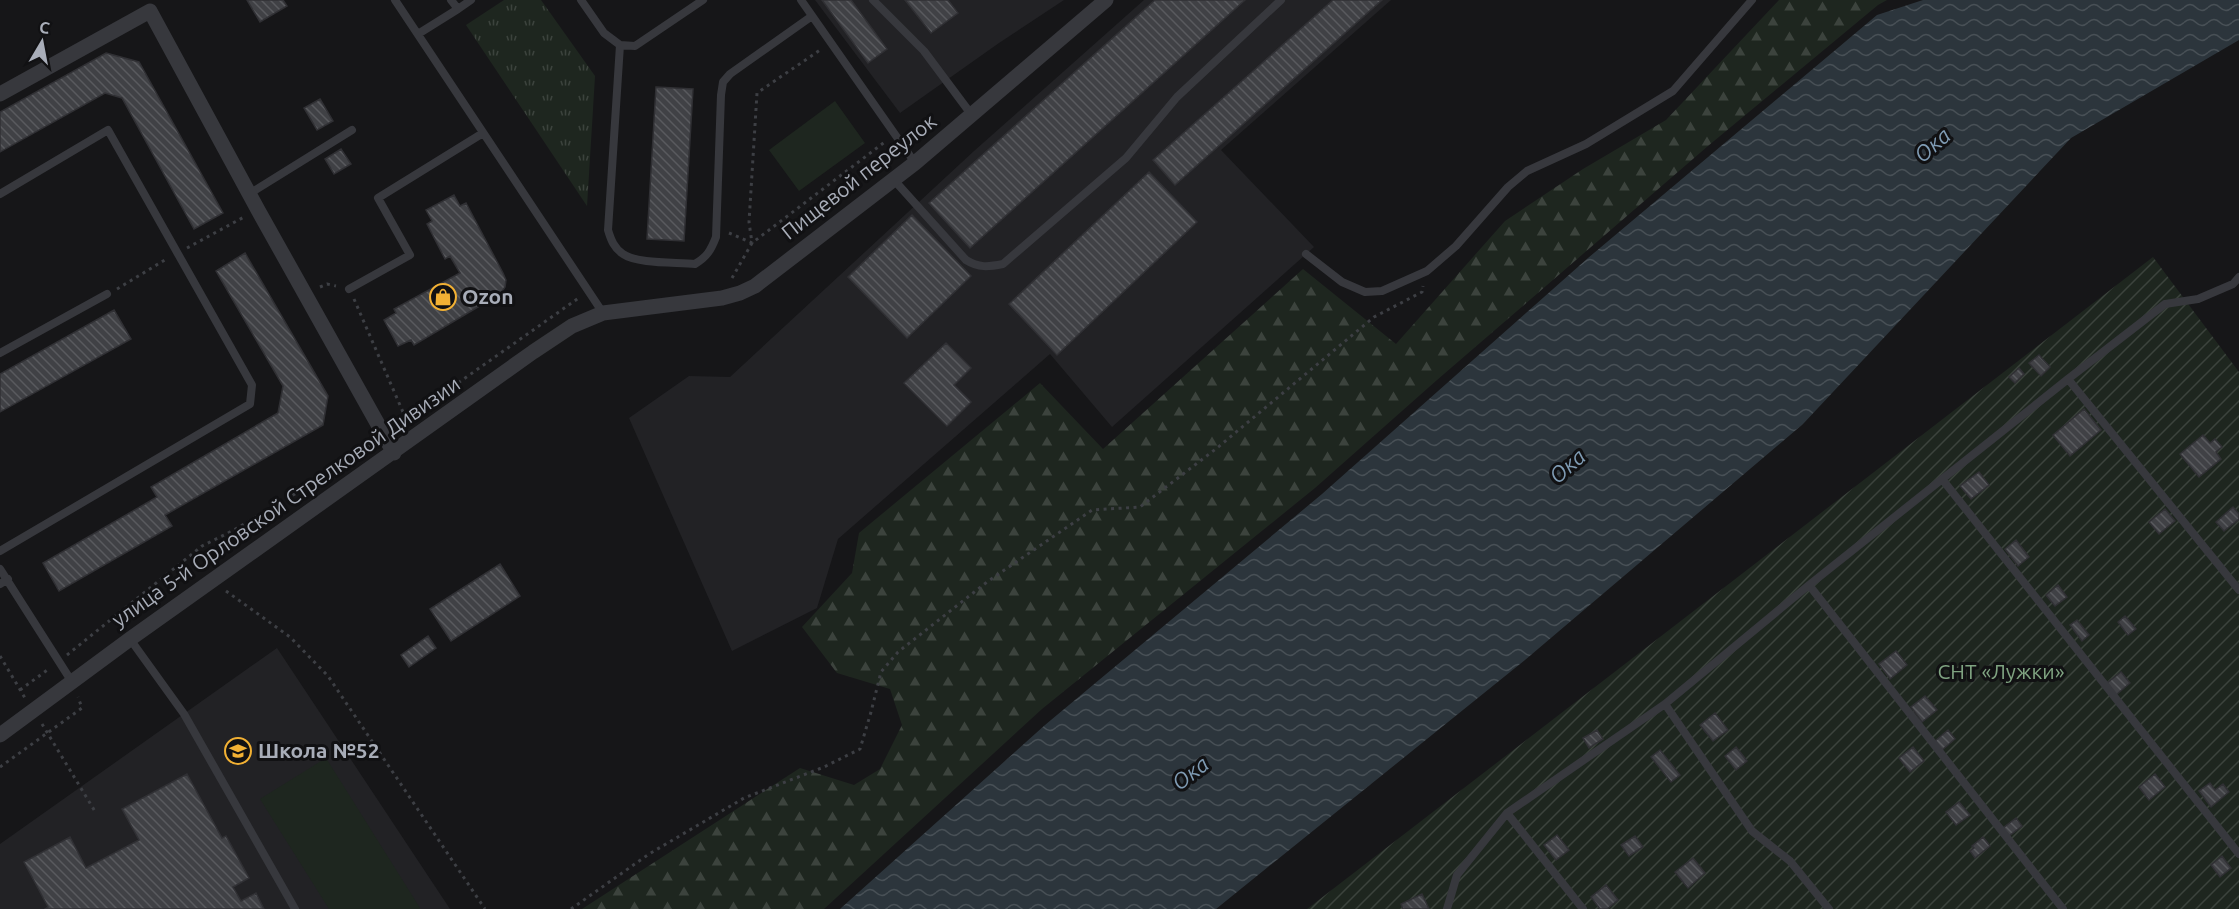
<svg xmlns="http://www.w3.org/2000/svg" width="2239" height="909" font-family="Ubuntu,sans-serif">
  <defs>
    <pattern id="forest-firs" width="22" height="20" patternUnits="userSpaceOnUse" patternTransform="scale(1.5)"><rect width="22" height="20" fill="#1e261f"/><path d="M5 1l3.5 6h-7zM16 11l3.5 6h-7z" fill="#3c433d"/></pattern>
    <pattern id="park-tufts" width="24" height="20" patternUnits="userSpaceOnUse" patternTransform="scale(1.5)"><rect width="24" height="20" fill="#1e261f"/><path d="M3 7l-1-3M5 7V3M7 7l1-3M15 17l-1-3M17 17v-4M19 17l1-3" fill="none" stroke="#3c433d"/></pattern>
    <pattern id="garden-furrows" width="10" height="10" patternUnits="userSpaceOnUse" patternTransform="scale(1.5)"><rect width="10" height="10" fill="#1e261f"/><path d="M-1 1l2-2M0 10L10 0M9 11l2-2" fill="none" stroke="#3c433d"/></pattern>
    <pattern id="water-waves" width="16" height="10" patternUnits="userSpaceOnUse" patternTransform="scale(1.5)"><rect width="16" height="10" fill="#2c353c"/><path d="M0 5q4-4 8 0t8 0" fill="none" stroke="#485056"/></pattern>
    <pattern id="building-back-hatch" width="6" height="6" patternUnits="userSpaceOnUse" patternTransform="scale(1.5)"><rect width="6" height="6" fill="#404145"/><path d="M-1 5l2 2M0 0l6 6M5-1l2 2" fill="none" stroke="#595a5e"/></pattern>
  </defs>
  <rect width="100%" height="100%" fill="#161618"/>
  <path fill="#222225" d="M815,0H1064L999,43L900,113Z
    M1144,0H1391L1221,150L1314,247L1112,427L1050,354L838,539L817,608L732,651L629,418L689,376L730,377L974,151Z
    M277,648L450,909H0V844Z"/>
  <path fill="url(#forest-firs)" d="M1779,0H1887L1878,5L1708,146L1437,380L1315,488L1042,709L824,909H582L800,768L854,785L880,769L902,725L890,689L837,673L802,627L852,573L859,533L1040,383L1103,449L1303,269L1396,344L1505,221L1583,169L1666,120Z"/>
  <path fill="url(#park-tufts)" d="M504,0H541L595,76L587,206L466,25Z"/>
  <path fill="url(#garden-furrows)" d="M2153,257L2239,372V909H1307Z"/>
  <path fill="#1e261f" d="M835,101L865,143L799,191L769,150Z
    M326,758L420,908L419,909H329L260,799Z"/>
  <path fill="url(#water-waves)" d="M1923,0H2239V40L2071,138L1803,424L1525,660L1216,909H840L1045,725L1322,494L1588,258L1877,15Z"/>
  <path fill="url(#building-back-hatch)" stroke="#303034" stroke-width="1.5" d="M247,0H283L287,6L260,22Z
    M822,0H851L887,49L868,63Z
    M905,0H948L958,13L931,33Z
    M1155,0H1245L970,248L929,203Z
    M1333,0H1382L1175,185L1153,160Z
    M106,53L139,62L223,213L194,229L122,98L105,93L0,152V112Z
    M656,87L693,89L684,241L647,239Z
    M320,99L333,121L317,130L304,108Z
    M341,149L351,164L334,174L325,159Z
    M1149,172L1197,222L1057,355L1009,304Z
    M454,195L460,206L466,203L503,273L506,280L505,287L501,293L493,298L414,345L411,340L398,346L384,320L396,313L394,309L460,273L450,256L445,259L427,224L432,221L426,210Z
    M912,215L971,276L907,338L848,277Z
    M245,253L328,396L323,425L165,515L172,526L59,591L43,563L157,497L151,487L278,413L283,386L216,271Z
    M114,310L131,339L0,412V374Z
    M946,343L971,368L954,385L971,402L947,426L904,383Z
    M2039,355L2050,367L2041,376L2029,363Z
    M2019,368L2024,374L2015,383L2009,377Z
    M2084,409L2101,430L2070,456L2053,435Z
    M2203,435L2210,443L2215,439L2222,447L2216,452L2221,459L2199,477L2180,454Z
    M1979,472L1989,485L1971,499L1960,486Z
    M2233,507L2239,514V519L2224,531L2216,522Z
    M2165,509L2175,521L2159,534L2149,522Z
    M2016,540L2029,557L2018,566L2005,549Z
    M500,564L520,596L451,641L430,609Z
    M2058,585L2067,597L2055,606L2046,595Z
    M2125,616L2136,629L2128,635L2118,622Z
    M2077,620L2089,635L2082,641L2070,625Z
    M428,636L436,648L409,667L401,655Z
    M1896,651L1907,665L1890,679L1879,664Z
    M2121,672L2130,683L2116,695L2107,683Z
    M1925,696L1937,710L1922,722L1911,707Z
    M1715,713L1728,730L1713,741L1700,725Z
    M1597,730L1603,739L1589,748L1583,738Z
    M1948,730L1955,739L1942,750L1935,741Z
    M1736,747L1747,761L1736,770L1725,756Z
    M1913,747L1924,761L1910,772L1899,758Z
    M1660,750L1680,775L1671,782L1651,757Z
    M187,774L222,838L226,836L249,878L233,887L241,901L256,893L264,909H45L48,907L24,862L70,837L86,868L139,840L122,809Z
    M2155,774L2165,787L2149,800L2139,787Z
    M2210,783L2215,790L2223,784L2229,792L2211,807L2199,791Z
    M1959,802L1970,815L1956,825L1946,812Z
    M2016,818L2022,826L2009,836L2003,828Z
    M1557,835L1569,850L1556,860L1544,845Z
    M1635,836L1643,847L1629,856L1621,845Z
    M1983,837L1990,846L1975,858L1970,851L1974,848L1972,846Z
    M2222,856L2231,868L2220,877L2211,865Z
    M1693,858L1705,873L1688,888L1675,872Z
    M1606,885L1618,900L1607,909H1600L1591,897Z
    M1422,894L1429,909H1403L1401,904Z"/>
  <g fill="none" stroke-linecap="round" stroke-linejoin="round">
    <path stroke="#3d3f44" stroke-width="3" stroke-dasharray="3 4.5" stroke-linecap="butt" d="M729,233L752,243L749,222L757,93L820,50
      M187,248L244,217
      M732,278L752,243L886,141
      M320,287L327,284L336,286
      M117,289L168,258
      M354,299L406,419
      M397,426L580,297
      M226,591L290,637L328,676L485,909
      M67,655L202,546L234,530L320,479L372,444
      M0,656L25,698
      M20,690L50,668
      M42,724L96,813
      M0,767L82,708L78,697
      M571,909L649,854L744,798L824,767L860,749L871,712L881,672L898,652L987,582L1092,510L1140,507L1217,448L1374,317L1422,292L1423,286"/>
    <path stroke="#37383d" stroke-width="8" d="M395,0L603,313
      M581,0L604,33L620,45L635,46L703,0
      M801,0L915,163
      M873,0L924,51L971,114
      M458,9L471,0
      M418,34L458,9L451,0
      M620,45L608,230C611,240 614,248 623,254C637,264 677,262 695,264C707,257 711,250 716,237L721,95L723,82L730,74L812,16
      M894,180L966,260C979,268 988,267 1003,264L1126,158L1177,97L1281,0
      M0,194L108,130L252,385L250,404L0,551
      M249,194L352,130
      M1306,254L1342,282L1365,292L1382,291L1427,271L1456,246L1508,187L1527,171L1586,144L1673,91L1752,0
      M349,289L410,255L378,198L483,133
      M0,353L107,294
      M2068,379L2165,304L2198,299L2233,284L2239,277
      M1942,479L2239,854
      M0,569L72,682
      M0,584L8,579
      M1809,585L2063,909
      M130,639L184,714L295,909
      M1665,704L1752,831L1790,861L1829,909
      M1507,813L1583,909
      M1447,909L1457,875L1507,813L1665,704L1809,585L2068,379L2239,590"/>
    <path stroke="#37383d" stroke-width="15" d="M0,94L150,11L258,210L394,453
      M0,735L130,639L533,352L572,326L603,313L722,298L740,293L755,286L915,163L1106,0"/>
  </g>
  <defs>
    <symbol id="shop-ring" viewBox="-11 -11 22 22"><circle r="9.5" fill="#111113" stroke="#f2b134" stroke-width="1.5"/><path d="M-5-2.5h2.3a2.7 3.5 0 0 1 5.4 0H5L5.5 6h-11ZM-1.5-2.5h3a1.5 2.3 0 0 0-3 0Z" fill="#f2b134"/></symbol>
    <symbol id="school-ring" viewBox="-11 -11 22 22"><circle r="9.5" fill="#111113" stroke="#f2b134" stroke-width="1.5"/><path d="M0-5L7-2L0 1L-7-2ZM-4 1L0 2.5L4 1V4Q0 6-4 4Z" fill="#f2b134"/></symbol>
  </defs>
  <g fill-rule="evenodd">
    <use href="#shop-ring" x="428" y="282" width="30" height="30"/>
    <use href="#school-ring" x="223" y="736" width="30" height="30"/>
  </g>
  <g text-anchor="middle" stroke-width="6" stroke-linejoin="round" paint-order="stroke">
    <g font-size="21" fill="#a8adb8" stroke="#111113">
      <text transform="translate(859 177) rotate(-38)" y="7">Пищевой переулок</text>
      <text transform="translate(286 502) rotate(-35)" y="7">улица 5-й Орловской Стрелковой Дивизии</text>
    </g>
    <g font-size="21" font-weight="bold" fill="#a8adb8" stroke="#111113" text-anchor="start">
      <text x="462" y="304">Ozon</text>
      <text x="258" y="758">Школа №52</text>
    </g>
    <g font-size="21" fill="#7fa381" stroke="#111113">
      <text x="2001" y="679">СНТ «Лужки»</text>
    </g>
    <g font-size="22" font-style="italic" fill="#7f9bb3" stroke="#111113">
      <text transform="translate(1932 145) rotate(-41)" y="8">Ока</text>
      <text transform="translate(1567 466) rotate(-41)" y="8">Ока</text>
      <text transform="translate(1190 773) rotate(-38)" y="8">Ока</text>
    </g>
  </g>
  <g transform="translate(42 42) rotate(10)" stroke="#111113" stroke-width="4.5" paint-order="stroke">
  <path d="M0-4.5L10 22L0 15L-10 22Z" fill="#a8adb8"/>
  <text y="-9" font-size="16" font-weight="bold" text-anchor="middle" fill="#a8adb8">С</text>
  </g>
</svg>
